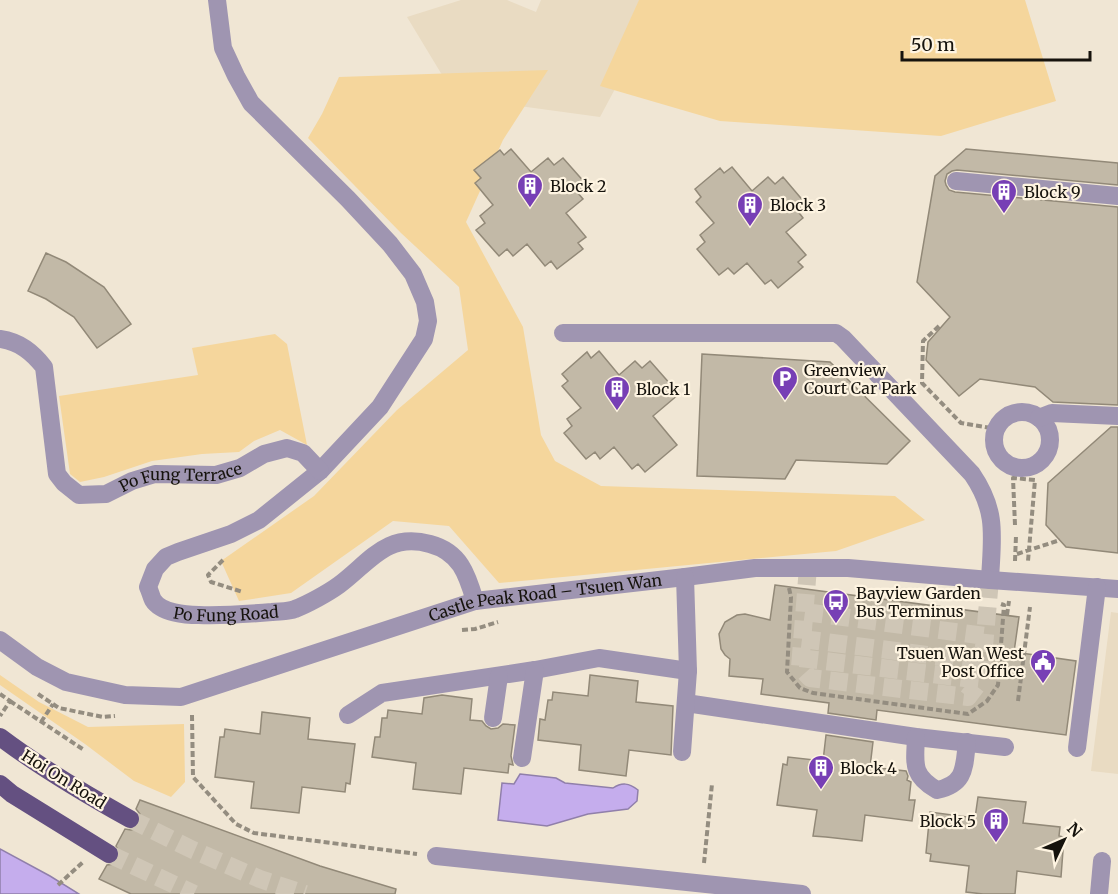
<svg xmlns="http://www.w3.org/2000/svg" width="1118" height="894" font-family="Merriweather,serif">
  <rect width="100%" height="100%" fill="#f0e6d4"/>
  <path fill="#e9dbc2" d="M461,0H507L536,12L541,0H677L639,44L600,117L512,105L462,108L407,17Z
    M1111,612L1118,613V774L1091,771Z"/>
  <path fill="#f5d69c" d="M639,0H1025L1056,101L941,136L720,121L600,86Z
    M548,70L503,140L466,222L523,327L541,435L555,461L601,486L895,496L925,520L836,551L499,583L449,526L393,521L291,593L239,601L221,561L314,496L397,410L468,350L459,287L401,233L308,138L322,114L339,77Z
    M275,334L287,344L307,445L280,430L254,441L239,452L202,454L152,461L104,477L80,482L70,474L59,396L198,375L192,348Z
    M0,675L39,702L88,727L184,724L185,782L171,797L134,781L85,744L0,685Z"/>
  <path fill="#c5aded" stroke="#907faa" stroke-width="1.5" d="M520,774L556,778L565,783L613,788C622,782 629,783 638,790L637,801L628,809L588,814L547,826L498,820L502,783L514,784Z
    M0,849L50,876L79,894H0Z"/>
  <path fill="#c2b9a7" stroke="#928978" stroke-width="1.5" d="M511,149L531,172L548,158L554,165L563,158L586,184L577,192L583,199L566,213L586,237L578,243L583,249L557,269L551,261L545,266L527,244L513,256L507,249L499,256L476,230L485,223L480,216L493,205L475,183L481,178L474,170L500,150L504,155Z
    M966,149L1118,163V185L957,170L952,171L947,174L945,181L946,185L949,190L955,192L1118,207V405L1053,402L1035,387L980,379L959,396L926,360L928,342L950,317L917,282L935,176Z
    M732,167L752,191L768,177L775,184L783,177L805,203L797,210L803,218L786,232L806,255L798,262L803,267L778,288L771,280L765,284L747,263L734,274L728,268L719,275L697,249L705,242L700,235L714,223L696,202L701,197L695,189L720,168L724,173Z
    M46,253L66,262L104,287L131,324L97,348L74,317L46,299L28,291Z
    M599,351L619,375L635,361L642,368L650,361L679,394L653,416L677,445L645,472L638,464L632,469L614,447L600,459L595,452L586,459L564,433L572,426L567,419L581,408L562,386L568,381L562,374L587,352L591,358Z
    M702,354L830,362L910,441L887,464L796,460L785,479L697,476Z
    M1111,427H1118V553L1066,547L1046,525L1048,483Z
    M775,585L1019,617L1014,652L1076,661L1066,735L877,710L876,720L828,713L829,703L761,694L763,679L729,676L730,659L725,655L721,649L719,634L725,622L737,615L745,614L770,620Z
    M590,675L638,681L636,702L673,706L671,755L629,750L626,776L579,770L581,745L538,740L540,719L545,720L548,700H552L553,692L588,696Z
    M442,695L472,699L470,720L482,721L486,726L491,729L498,728L503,724L515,725L511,756L513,765L509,764L508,773L464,768L461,794L413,789L416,763L372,757L375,737H380L382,718H387L388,710L422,714L424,698Z
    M262,712L310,718L308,739L355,744L350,784L346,783L345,792L302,787L299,813L263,809L251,808L254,782L215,777L220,737H224L225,729L260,734Z
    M826,735L873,742L870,767L906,771L908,776L907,780L911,782L909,800H915L912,821L865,815L862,841L826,837L813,836L817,810L777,805L783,764L787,765L788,757L823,761Z
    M978,797L1026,802L1023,823L1060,827L1059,836L1064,837L1061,877L1017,871L1015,894H983L966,892L969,866L930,861L931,854L926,853L930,812L975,818Z
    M140,800L320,866L396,889L395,894H131L99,879L107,865L114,864L119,859L120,854L116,846L125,829L131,830L135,829L140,824L141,819L140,814L136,809Z"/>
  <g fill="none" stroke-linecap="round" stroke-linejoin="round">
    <path stroke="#cfc6b6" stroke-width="18" stroke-dasharray="18 9" stroke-linecap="butt" d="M808,567L800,667L810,678L968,697L981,680L990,580
      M805,612L985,636
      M802,639L983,662
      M800,658L981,680"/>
    <path stroke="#cfc6b6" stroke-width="18" stroke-dasharray="18 9" stroke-linecap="butt" d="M130,819L193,850L260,879L305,894
      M109,854L194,894"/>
    <path stroke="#948d80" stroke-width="4" stroke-dasharray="6 3" stroke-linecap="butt" d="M939,326L923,341L922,383L961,423L997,429
      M1015,525L1013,478L1035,480L1028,561
      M1017,554L1060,540
      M223,560L208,575L211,582L243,592
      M1015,561L1016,536
      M789,588L791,597L787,672L800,688L813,693L968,714L987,701L998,685L1004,605L1001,604
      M1007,615L1009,601
      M462,630L475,629L498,622
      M0,694L10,701L0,716
      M38,694L59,708L103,717L115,716
      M10,701L84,750
      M1018,701L1030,607
      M192,715L193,777L236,824L254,833L417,854
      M41,722L53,704
      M704,863L712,784
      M58,885L83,862"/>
    <g stroke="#9f95b1" stroke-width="18">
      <path id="s1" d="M217,0L223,48L236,76L251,103L348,199L390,244L413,274L425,302L428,321L424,339L380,407L320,471L259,520L231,534L178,552L166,557L155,569L148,587C150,591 151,596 153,600C161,613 186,615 199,615C224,616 248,614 272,612C280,611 288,612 295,609C308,604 328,593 339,585C370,562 386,532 430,544C460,552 467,574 475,601"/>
      <path d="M956,181L1118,196"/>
      <path d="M563,333H836L843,338L972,474C998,512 992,537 990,580"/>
      <path id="s2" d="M0,339C20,342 32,352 44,367L57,474L64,483L79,495L106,494L132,481L155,474L216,475L240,468L264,454L287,448L303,453L320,471"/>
      <circle cx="1022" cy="440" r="28"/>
      <path d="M1039,418L1052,413L1118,416"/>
      <path id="s3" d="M0,640L37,667L66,682L125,695L181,697L475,601L685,577L755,568H848L990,580L1118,589"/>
      <path d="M686,703L916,737L1005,747"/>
      <path d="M348,715L382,693L535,670L599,658L688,671"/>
      <path d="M493,718L499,676"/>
      <path d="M916,737C915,763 911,775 937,790C966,784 964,767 967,742"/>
      <path d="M1077,748L1097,587"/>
      <path d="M682,752L688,671L685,577"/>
      <path d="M522,758L535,670"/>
      <path d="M436,856L802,894"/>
      <path d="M1099,894L1102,861"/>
    </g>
    <path stroke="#645081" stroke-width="18" d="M0,737C41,768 85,794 130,819
      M0,784L12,794L109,854"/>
  </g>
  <defs>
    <symbol id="building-pin" viewBox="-11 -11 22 30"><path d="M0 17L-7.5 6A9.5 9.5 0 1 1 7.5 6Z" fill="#773fb5" stroke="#fef4e1"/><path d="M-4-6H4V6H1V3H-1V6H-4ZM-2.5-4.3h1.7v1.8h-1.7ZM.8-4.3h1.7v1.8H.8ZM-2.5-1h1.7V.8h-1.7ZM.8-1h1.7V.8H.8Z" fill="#fff"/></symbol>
    <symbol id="parking-pin" viewBox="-11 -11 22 30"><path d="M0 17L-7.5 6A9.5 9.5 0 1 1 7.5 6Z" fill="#773fb5" stroke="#fef4e1"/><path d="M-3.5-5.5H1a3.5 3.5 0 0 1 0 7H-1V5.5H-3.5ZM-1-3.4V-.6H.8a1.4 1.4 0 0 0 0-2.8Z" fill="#fff"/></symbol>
    <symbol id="bus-pin" viewBox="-11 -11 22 30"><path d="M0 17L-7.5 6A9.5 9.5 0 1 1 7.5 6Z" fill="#773fb5" stroke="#fef4e1"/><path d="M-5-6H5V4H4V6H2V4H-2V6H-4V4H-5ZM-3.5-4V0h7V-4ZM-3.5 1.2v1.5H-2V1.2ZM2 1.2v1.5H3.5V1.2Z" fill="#fff"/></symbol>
    <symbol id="civic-pin" viewBox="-11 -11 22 30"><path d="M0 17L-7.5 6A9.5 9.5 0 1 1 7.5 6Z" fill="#773fb5" stroke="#fef4e1"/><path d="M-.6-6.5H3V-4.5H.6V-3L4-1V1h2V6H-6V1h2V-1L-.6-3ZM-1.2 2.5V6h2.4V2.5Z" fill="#fff"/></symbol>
  </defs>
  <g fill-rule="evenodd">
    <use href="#building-pin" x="515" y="171" width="30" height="40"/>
    <use href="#building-pin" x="989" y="177" width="30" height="40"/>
    <use href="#building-pin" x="735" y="190" width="30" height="40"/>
    <use href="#parking-pin" x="770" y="364" width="30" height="40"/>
    <use href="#building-pin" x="602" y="374" width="30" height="40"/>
    <use href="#bus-pin" x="821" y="587" width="30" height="40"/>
    <use href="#civic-pin" x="1028" y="647" width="30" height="40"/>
    <use href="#building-pin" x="806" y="753" width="30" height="40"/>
    <use href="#building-pin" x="981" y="806" width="30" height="40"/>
  </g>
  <g text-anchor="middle" stroke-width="4.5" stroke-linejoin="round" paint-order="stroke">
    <g font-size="16" fill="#16130d" stroke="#fef4e1" text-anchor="start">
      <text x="550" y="192">Block 2</text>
      <text x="1024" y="198">Block 9</text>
      <text x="770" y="211">Block 3</text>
      <text x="804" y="376">Greenview<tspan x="804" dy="18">Court Car Park</tspan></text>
      <text x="636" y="395">Block 1</text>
      <text x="856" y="599">Bayview Garden<tspan x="856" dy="18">Bus Terminus</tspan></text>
      <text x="1024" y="659" text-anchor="end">Tsuen Wan West<tspan x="1024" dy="18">Post Office</tspan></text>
      <text x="840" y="774">Block 4</text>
      <text x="976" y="827" text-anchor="end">Block 5</text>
    </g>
    <g font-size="16" fill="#16130d" stroke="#fef4e1">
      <text dy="6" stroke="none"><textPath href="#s2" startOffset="297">Po Fung Terrace</textPath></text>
      <text dy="6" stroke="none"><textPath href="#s3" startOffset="574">Castle Peak Road – Tsuen Wan</textPath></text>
      <text dy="6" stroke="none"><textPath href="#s1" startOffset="888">Po Fung Road</textPath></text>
      <text transform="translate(64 779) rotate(32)" y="6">Hoi On Road</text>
    </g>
  </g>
  <g transform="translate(1064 840) rotate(46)" stroke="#fef4e1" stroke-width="4.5" paint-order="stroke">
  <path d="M0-4.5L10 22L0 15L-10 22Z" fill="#16130d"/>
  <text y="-9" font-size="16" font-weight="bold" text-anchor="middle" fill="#16130d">N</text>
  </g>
  <path d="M902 51v9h188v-9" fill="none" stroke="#16130d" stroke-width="3"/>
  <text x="911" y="51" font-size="18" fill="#16130d" stroke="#fef4e1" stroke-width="4.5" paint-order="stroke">50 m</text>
</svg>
